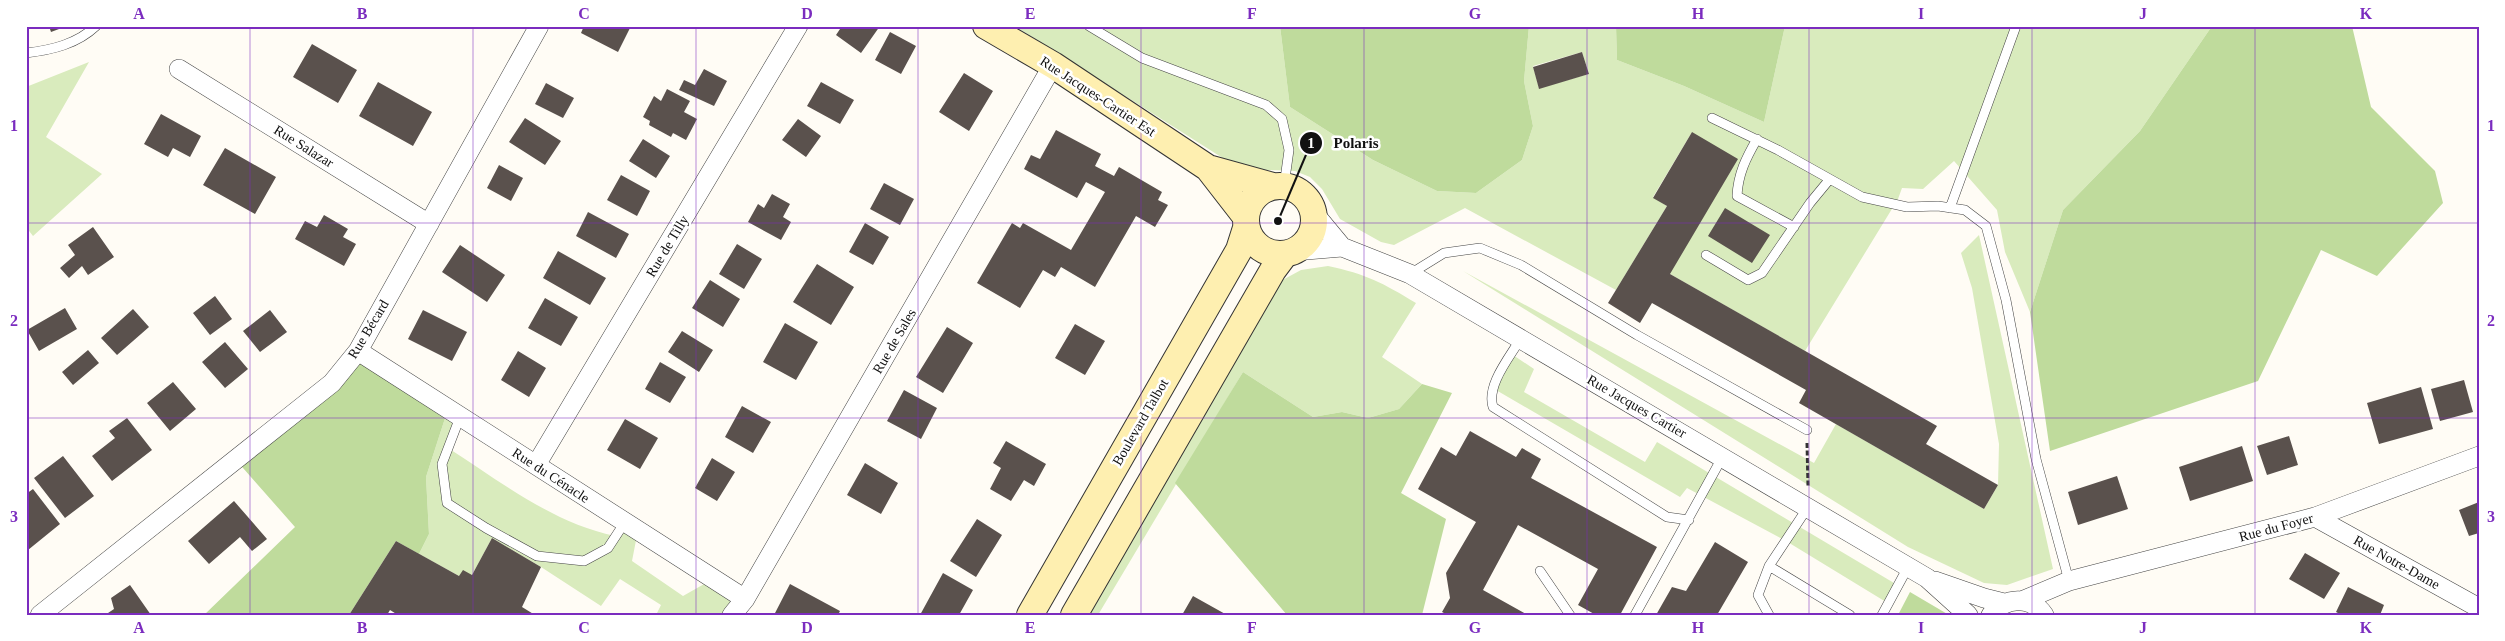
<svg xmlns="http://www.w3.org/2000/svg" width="2505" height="641" font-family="Georgia,serif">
  <rect width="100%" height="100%" fill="#fffcf5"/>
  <path fill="#d9ebbd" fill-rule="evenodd" d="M1015,26H1280L1290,107L1373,160L1437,191L1476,193L1522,160L1533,126L1524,81L1529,26H1616L1617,60L1684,86L1764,122L1785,26H2212L2140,131L2063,210L2030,312L2005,252L1997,210L1954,161L1923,189L1902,188L1898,199L1805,351L1670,274L1692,132L1653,197L1667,206L1616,290L1465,208L1394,245L1381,242L1340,219L1322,189L1310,177L1295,171L1240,169ZM1582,52L1589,74L1539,88L1533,66Z
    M89,62L46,137L102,174L33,236L26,227V87Z
    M1979,235L2053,569L2007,585L1984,583L1908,547L1463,271L1814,463L1836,424L1984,509L1998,485L1999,444L1972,288L1961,253Z
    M1328,266C1366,274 1383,283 1416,303L1382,357L1422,384L1399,409L1368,418L1342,412L1313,417L1243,372L1098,615H1082L1277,283L1301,270Z
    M1513,355L1534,369L1524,392L1645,462L1657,442L1894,583L1886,602L1786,541L1687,488L1680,497L1496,390Z
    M448,409L460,417L448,448C501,482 553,523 615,536L625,522L638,530L632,561L683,596L713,579L745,599L732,615H656L661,605L620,579L601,606L541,567L492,538L472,575L459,576L419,554L429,534L426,477Z"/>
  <path fill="#bfdb9c" d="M1280,26H1529L1524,81L1533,126L1522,160L1476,193L1437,191L1373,160L1290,107Z
    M1616,26H1785L1764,122L1684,86L1617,60Z
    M2212,26H2352L2371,107L2435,171L2443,203L2377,276L2321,250L2258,381L2050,451L2030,312L2063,210L2140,131Z
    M358,351L448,409L426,477L429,534L419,554L396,541L349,615H204L295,527L236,460Z
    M1243,372L1313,417L1342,412L1368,418L1399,409L1422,384L1452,393L1401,493L1446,519L1422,615H1287L1175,483Z
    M1910,592L1949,615H1898Z"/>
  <path fill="#5a514d" d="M49,26H67L51,32Z
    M584,26H631L618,52L581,33Z
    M842,26H880L861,53L836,35Z
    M890,32L916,46L901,74L875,60Z
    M312,44L357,70L338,103L293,77Z
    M1582,52L1589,74L1539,89L1533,67Z
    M704,69L727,81L714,106L679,90L684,80L695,85Z
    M964,73L993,91L969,131L939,112Z
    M378,82L432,112L413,146L359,116Z
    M821,82L854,100L840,124L807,106Z
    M546,83L574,98L563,118L535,104Z
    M667,89L690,101L684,112L697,119L686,140L673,133L671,137L649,125L650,121L643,117L654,96L661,101Z
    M161,114L201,136L190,157L173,148L168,157L144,144Z
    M525,118L561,141L545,165L509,142Z
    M798,119L821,136L806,157L782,140Z
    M1056,130L1101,154L1095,166L1114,176L1119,167L1162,192L1158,200L1168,205L1155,227L1136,216L1095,287L1061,267L1055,277L1043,270L1020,308L977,283L1012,223L1020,228L1023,223L1071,250L1105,192L1086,182L1077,198L1024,169L1031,155L1040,159Z
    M1692,132L1738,159L1670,274L1937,426L1926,444L1998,485L1984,509L1799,403L1806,390L1652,303L1640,323L1608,303L1667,206L1653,198Z
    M643,139L670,156L656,178L629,161Z
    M225,148L276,177L255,214L203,185Z
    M499,165L523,178L511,201L487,188Z
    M621,175L650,191L637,216L607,200Z
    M884,183L914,199L900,225L870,209Z
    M772,194L790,204L783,217L791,222L781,240L748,222L758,204L764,208Z
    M1725,208L1770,235L1752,263L1708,236Z
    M588,212L629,234L616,258L576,236Z
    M324,215L348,229L343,237L356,244L344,266L295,239L305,221L317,227Z
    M865,223L889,237L873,265L849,252Z
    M93,227L114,257L88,275L82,266L69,278L60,268L75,255L68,245Z
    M737,244L762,259L744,289L719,274Z
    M460,245L505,275L487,302L442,272Z
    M558,251L606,278L590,305L543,278Z
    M817,264L854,287L831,325L793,302Z
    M710,280L740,299L723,327L692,308Z
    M215,296L232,319L210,335L193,313Z
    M545,298L578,317L561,346L528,328Z
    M65,308L77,329L39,351L27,330Z
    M133,309L149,327L117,355L101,338Z
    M270,310L287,332L260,352L243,331Z
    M423,310L467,332L452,361L408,339Z
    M785,323L818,342L796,380L763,362Z
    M1075,324L1105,341L1085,375L1055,358Z
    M947,327L973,343L943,393L916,377Z
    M682,331L713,350L699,372L668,352Z
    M225,342L248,369L225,388L202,362Z
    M88,350L99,363L73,385L62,372Z
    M518,351L546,368L529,397L501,380Z
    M660,362L686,377L670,403L645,389Z
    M2464,380L2473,412L2440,421L2431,389Z
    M173,382L196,409L170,431L147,403Z
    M2421,387L2433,429L2379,444L2367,403Z
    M904,390L937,408L921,439L887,421Z
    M742,406L771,422L753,453L725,437Z
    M127,418L152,450L112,481L92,456L115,438L109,431Z
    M625,419L658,438L640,469L607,450Z
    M1470,431L1516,457L1522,448L1541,459L1531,478L1657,547L1620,615H1596L1578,605L1598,569L1518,525L1483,590L1528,615H1448L1442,612L1450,598L1446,573L1476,522L1418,489L1441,447L1456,456Z
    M2289,436L2298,465L2267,475L2257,446Z
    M1006,441L1046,464L1034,486L1024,480L1011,501L990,489L1001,468L993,463Z
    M2242,446L2253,481L2190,501L2179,467Z
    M63,456L94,496L65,518L34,478Z
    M712,458L735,472L717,501L695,488Z
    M865,463L898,483L881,514L847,495Z
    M2117,476L2128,509L2078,525L2068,492Z
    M33,489L60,524L28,550L26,494Z
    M234,501L267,539L252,551L240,537L209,564L188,541Z
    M2479,502V533L2469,536L2459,510Z
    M977,519L1002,535L976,577L950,561Z
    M492,538L541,567L522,607L535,615H398L390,610L387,615H349L396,541L459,576L463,570L472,575Z
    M1715,542L1748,562L1717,615H1656L1672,587L1686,591Z
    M2305,553L2340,573L2324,599L2289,579Z
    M943,573L973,590L959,615H920Z
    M790,584L840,611L838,615H774Z
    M130,585L151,615H105L114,609L111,598Z
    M2348,587L2384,605L2380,615H2342L2336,612Z
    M1193,596L1227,615H1182Z"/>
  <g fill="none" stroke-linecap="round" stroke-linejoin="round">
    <defs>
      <path id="service" d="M1089,26L1142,58L1266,105L1282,119L1289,150L1284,186
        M26,53C52,50 77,44 96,26
        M1712,118L1778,150L1862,197L1907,207L1938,206L1965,210L1986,226L2006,300L2036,459L2069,581
        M1757,139C1746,158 1738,174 1737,196L1794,227
        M1950,208L2016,26
        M1706,255L1748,280L1762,273L1810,203L1829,180
        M1410,274L1444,253L1480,248L1521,265L1637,335L1807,430
        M1521,338C1510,357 1486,385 1493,407L1667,517L1689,520
        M460,417L442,464L447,503L486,528L537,556L584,561L608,548L625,522
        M1769,566L1850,615
        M1540,571L1570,615
        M1635,615L1723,456
        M1769,615L1758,595L1769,566L1808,507
        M1882,615L1908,567"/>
      <path id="minor" d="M179,69L429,224
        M1313,212L1342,247
        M1294,251L1342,247L1410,274L1927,578L1968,615
        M358,351L745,599
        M536,465L798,26
        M2315,517L2479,608
        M1935,581L1984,598L2004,603
        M2024,600L2069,581L2315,517L2479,456
        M40,615L332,383L358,351L539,26
        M732,615L745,599L1053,65
        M1991,615C2005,597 2031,595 2044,615"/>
      <path id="secondary" d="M986,26L1053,65L1208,168L1246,217
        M1208,168L1273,186
        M1246 220a34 34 0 1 1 68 0a34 34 0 1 1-68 0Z
        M1030,615L1239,250L1246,228
        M1074,615L1273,270L1285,254"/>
    </defs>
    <use href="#service" stroke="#444" stroke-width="10"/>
    <use href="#minor" stroke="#444" stroke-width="20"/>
    <use href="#secondary" stroke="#333" stroke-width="28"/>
    <path stroke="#333" stroke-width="3" stroke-dasharray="5 2.5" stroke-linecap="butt" d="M1807,443L1808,486"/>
    <use href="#service" stroke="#fff" stroke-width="9"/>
    <use href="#minor" stroke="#fff" stroke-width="19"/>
    <use href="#secondary" stroke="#feefb0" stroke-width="26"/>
  </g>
  <path fill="none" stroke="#7b2cbf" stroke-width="1" stroke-opacity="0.55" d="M250,26V615M473,26V615M696,26V615M918,26V615M1141,26V615M1364,26V615M1587,26V615M1809,26V615M2032,26V615M2255,26V615M26,223H2479M26,418H2479"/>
  <g text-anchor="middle" stroke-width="5" stroke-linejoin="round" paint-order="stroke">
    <g font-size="14" fill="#111" stroke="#fff">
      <text transform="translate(1098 96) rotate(33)" y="5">Rue Jacques-Cartier Est</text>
      <text transform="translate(304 146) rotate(32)" y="5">Rue Salazar</text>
      <text transform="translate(667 246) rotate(-59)" y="5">Rue de Tilly</text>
      <text transform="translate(368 329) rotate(-59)" y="5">Rue Bécard</text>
      <text transform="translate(894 341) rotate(-60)" y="5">Rue de Sales</text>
      <text transform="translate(1637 406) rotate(30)" y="5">Rue Jacques Cartier</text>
      <text transform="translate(1140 422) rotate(-60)" y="5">Boulevard Talbot</text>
      <text transform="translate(551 475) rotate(33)" y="5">Rue du Cénacle</text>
      <text transform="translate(2276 527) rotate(-15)" y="5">Rue du Foyer</text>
      <text transform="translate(2397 562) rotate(29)" y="5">Rue Notre-Dame</text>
    </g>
  </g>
  <path fill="none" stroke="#111" stroke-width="2" d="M1278 221L1311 143"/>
  <g fill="#111" stroke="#fff" stroke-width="2">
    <circle cx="1278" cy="221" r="5"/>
    <circle cx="1311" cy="143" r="12"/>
  </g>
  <g font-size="15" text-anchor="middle" font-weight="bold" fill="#fff">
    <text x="1311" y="148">1</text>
  </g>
  <g font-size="15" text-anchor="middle" font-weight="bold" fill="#111" stroke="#fff" stroke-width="5" stroke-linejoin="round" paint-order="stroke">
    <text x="1356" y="148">Polaris</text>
  </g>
  <rect width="2505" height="641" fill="none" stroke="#ffffff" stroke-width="55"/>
  <rect x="28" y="28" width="2450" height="586" fill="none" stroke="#7b2cbf" stroke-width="2"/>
  <g font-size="16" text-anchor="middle" font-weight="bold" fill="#7b2cbf">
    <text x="139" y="19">A</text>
    <text x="362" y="19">B</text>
    <text x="584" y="19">C</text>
    <text x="807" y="19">D</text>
    <text x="1030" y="19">E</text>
    <text x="1252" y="19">F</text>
    <text x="1475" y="19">G</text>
    <text x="1698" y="19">H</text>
    <text x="1921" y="19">I</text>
    <text x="2143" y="19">J</text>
    <text x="2366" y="19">K</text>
    <text x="14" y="131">1</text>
    <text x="2491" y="131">1</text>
    <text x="14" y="326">2</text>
    <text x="2491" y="326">2</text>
    <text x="14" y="522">3</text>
    <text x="2491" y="522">3</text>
    <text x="139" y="633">A</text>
    <text x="362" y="633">B</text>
    <text x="584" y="633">C</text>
    <text x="807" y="633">D</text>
    <text x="1030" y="633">E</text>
    <text x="1252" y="633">F</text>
    <text x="1475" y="633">G</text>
    <text x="1698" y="633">H</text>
    <text x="1921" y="633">I</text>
    <text x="2143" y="633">J</text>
    <text x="2366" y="633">K</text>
  </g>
</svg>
